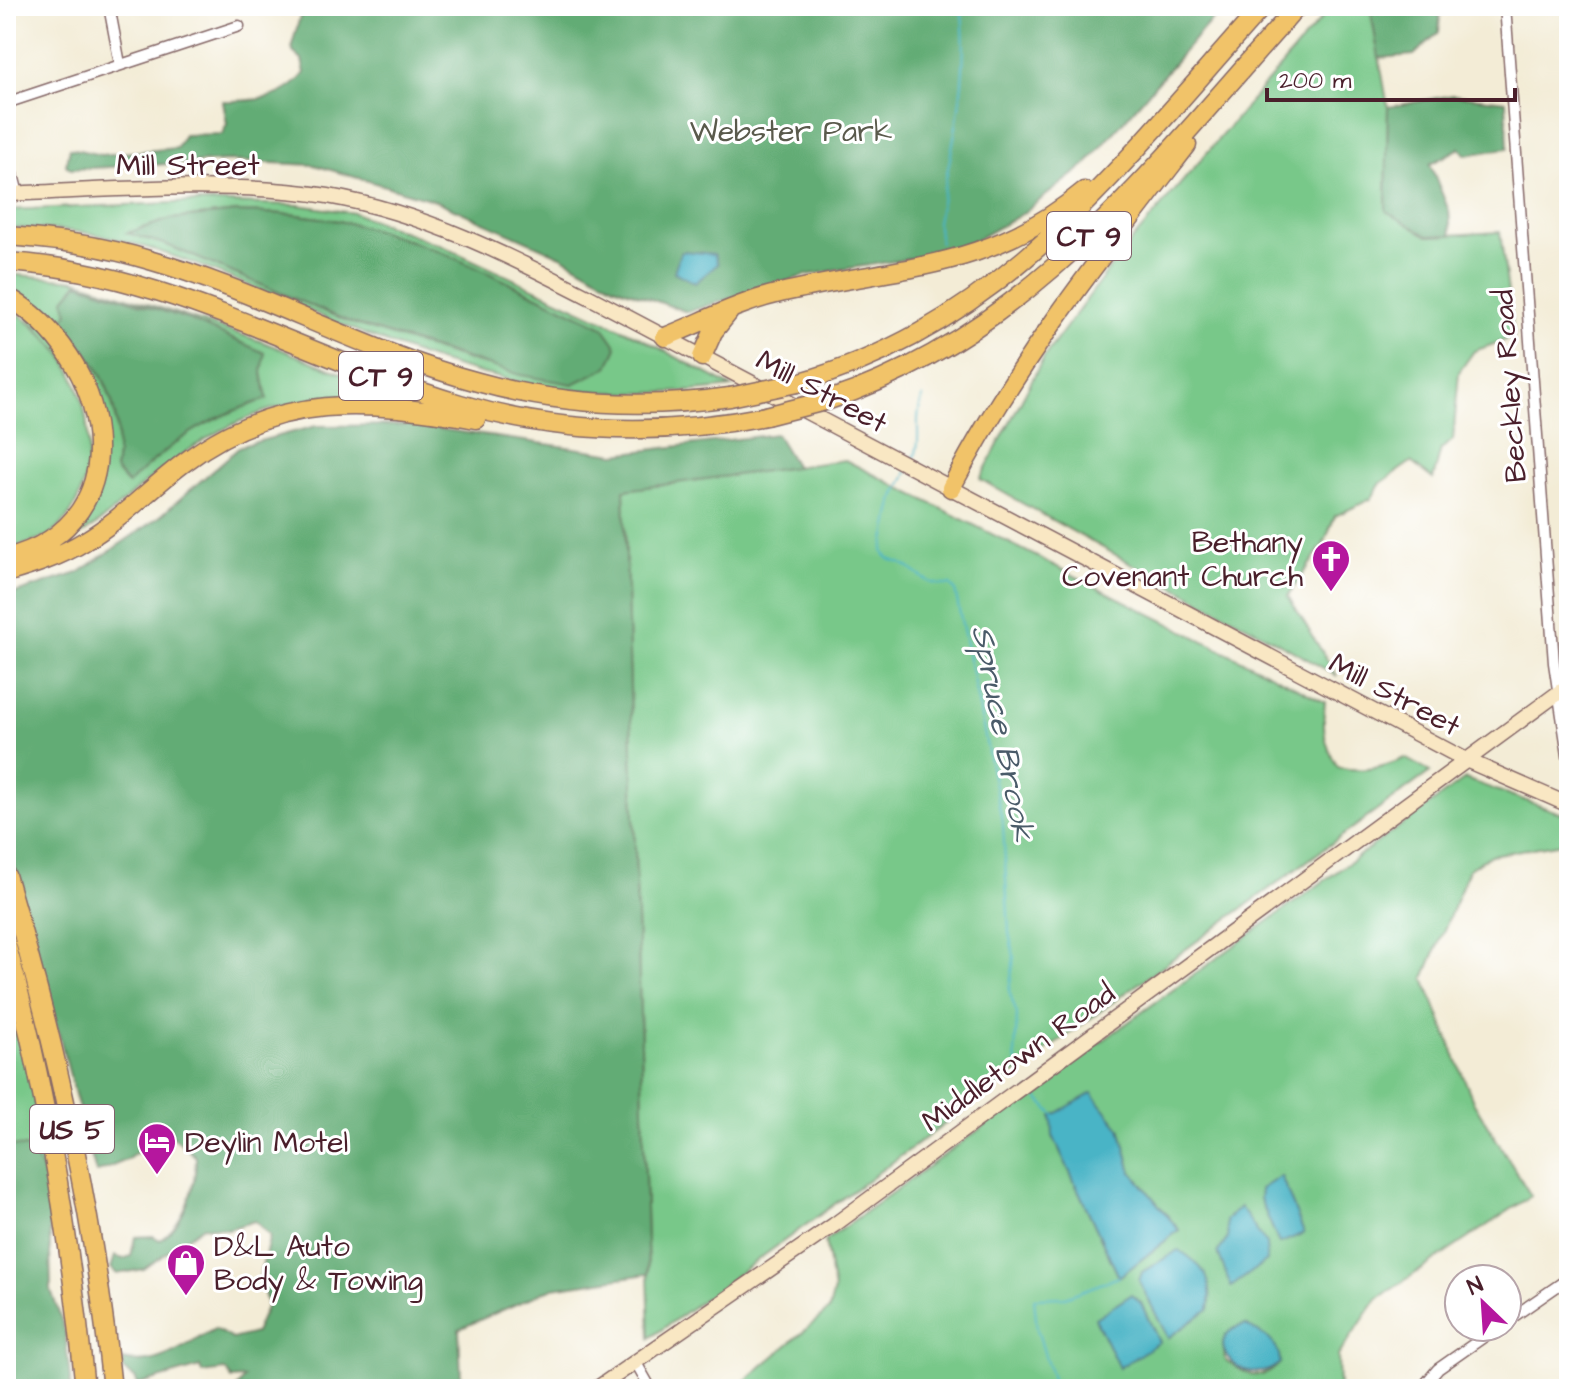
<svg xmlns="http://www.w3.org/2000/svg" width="1575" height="1395" font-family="'Architects Daughter',sans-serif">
  <rect width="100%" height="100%" fill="#fff"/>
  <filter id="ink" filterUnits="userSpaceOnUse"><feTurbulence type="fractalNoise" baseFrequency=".0125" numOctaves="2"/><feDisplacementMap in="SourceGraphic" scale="16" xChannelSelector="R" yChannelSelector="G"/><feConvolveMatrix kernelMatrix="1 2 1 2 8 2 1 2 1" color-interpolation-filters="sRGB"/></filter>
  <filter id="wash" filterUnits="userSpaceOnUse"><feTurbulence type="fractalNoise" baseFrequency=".006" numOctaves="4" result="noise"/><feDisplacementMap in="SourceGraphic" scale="32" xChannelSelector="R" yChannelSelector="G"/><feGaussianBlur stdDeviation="1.8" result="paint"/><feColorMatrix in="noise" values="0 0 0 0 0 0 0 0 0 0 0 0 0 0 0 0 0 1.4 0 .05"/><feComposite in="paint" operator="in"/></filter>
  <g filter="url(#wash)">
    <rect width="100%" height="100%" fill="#f3ecd6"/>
    <path fill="#78c889" stroke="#61745a" stroke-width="2" fill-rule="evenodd" d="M1332,6H1370L1388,107L1386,210L1428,236L1500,232L1514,337L1474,351L1459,372L1453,440L1441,449L1433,479L1411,462L1381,483L1371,499L1335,516L1324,543L1288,596L1337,676C1219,608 1097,548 980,479L1044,357L1118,257Z
      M198,202L298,205L354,213L440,245L637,336L732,387C632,400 535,392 438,361C327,325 223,265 109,237C76,229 39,230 6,227V210ZM237,212C260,213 282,213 305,216C407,226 511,285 603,327L574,384L478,363L352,323L167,245L129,233L171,219Z
      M6,274L76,280L263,342L423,406C301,385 234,409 139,488C110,512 97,530 60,545L92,511L101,474L96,394L6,292ZM68,313L262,373L267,398C205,419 174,439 127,484L115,470C125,410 103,366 62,322Z
      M6,303C24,319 45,334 60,353C95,400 103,494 52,533C41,542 19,545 6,550Z
      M845,460L1325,702C1322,727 1324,745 1338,767C1363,773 1382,768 1405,758L1430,772L650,1338L624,490Z
      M1465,779L1563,814L1569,842L1491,855L1469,869L1424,978L1474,1103L1531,1196L1377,1299L1338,1356L1339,1389H735L829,1310L834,1290L825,1241ZM1053,1116L1120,1128L1132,1172L1179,1230L1119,1277L1053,1136ZM1246,1325L1280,1363C1261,1384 1246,1375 1225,1360L1223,1342L1230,1333Z
      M13,1004L47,1160L49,1202L44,1175L31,1149L6,1145V1006Z"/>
    <path fill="#62ac75" stroke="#566650" stroke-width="2" d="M303,6H1227L1205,27L1086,165L1019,216L972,242L933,255L807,275L687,312L614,286L561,256L436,201L314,165L229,161L71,169L66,165L70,148L101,155L177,148L184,135L222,134L227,124L223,101C254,101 283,101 305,73L302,60L293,52L292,45Z
      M1370,6H1441L1439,32L1414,55L1379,58Z
      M1453,95L1506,101L1508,148L1466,155L1460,148L1430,164L1449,211L1451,235L1428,236L1386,211L1388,107Z
      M237,212C260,213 282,213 305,216C407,226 511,285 603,327L617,347L608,367L573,384L520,375L352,323L167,245L127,233L171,219Z
      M78,283L190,320L265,353L262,373L267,399C205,419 175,439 128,484L115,470C125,409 104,366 61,322L68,313L64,300Z
      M411,425L616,454L776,434L796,467L624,490L648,1274L553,1288L459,1329L461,1379L451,1389H236L244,1378L232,1379L225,1370L202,1373L200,1367L138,1385L135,1378L124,1370L123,1360C157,1369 186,1344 215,1329L232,1339L255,1333L267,1305L260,1275L270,1236L255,1221L228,1229L203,1226L144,1269L117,1274L111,1268L115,1256L123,1259L131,1256L135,1237L153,1236L160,1240C185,1224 196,1186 196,1157L166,1130L127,1160L96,1173L6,837V596L78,573L158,518L241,446L316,426Z
      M6,1145L31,1148L44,1175L49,1202L51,1290L65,1331L71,1389H6Z"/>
    <path fill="#49b4c6" stroke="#4a6a78" stroke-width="2" d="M685,251L714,254L718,264L695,283L674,272L680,253Z
      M1092,1093L1120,1128L1132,1172L1179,1230L1119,1277L1053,1136L1052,1116Z
      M1281,1176L1304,1233L1279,1244L1260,1199L1261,1189Z
      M1240,1207L1266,1244L1267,1261L1231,1287L1218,1252L1228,1238L1226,1220Z
      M1179,1250C1202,1264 1215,1280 1209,1309L1168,1338L1139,1281L1142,1272Z
      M1131,1295L1141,1303L1159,1342L1119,1368L1095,1318Z
      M1246,1325C1263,1335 1280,1341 1280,1363C1244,1395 1193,1335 1246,1325Z"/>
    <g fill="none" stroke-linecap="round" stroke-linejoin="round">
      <path stroke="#49b4c6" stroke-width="2" d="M940,242L937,222C951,151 971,78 961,6
        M913,461C924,438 912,423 923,397
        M908,470L893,501L883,551C888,563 895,559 904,565C923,576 926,586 950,585L955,590L1003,825L1009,933L1014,957L1009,991L1017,1014L1015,1056L1022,1078
        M1030,1090L1054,1115
        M1055,1389L1037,1329L1034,1298L1065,1297L1119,1277"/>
    </g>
  </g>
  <g filter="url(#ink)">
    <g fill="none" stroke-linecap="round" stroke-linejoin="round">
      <defs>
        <path id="street" d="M109,6L120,64
          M1505,6L1554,663L1569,762
          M6,103L239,26
          M6,147L18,194
          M1507,1321L1569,1278
          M635,1361L651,1389
          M1421,1389L1438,1369L1498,1327"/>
        <path id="secondary" d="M6,194C105,190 231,180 328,196C424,213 508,255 593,299L1466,760L1569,805
          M596,1389L834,1225L1569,685"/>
        <path id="highway" d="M6,236C54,239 103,246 149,260C262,292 365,352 478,382C560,405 646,409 730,397
          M6,262C170,271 307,359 460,404C560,434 664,436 766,416
          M6,296C109,353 147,523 6,558
          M665,337C703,322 740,302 780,293C894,266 988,272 1084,191
          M702,357L713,332L729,312
          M797,383C1007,325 1124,160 1263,6
          M829,400C1034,333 1159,160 1298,6
          M951,488C1016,363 1101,256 1187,145
          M6,573C33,565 61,556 85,541C122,519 151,487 185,462C279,391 368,401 476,419
          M6,875C56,1043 94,1214 112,1389
          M6,943C47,1089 70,1238 85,1389"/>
      </defs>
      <use href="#street" stroke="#856767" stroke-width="13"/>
      <use href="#secondary" stroke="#856767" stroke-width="17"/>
      <use href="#highway" stroke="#856767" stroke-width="21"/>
      <use href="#street" stroke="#fff" stroke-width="10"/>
      <use href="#secondary" stroke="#f9e7c3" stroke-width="14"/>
      <use href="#highway" stroke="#f1c369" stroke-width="18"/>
      <defs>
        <path id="highway-bridge" d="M730,397L797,383
          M766,416L829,400"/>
      </defs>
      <use href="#highway-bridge" stroke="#856767" stroke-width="21" stroke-linecap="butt"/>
      <use href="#highway-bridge" stroke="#f1c369" stroke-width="18"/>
    </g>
  </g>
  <defs>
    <symbol id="church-pin" viewBox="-11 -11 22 30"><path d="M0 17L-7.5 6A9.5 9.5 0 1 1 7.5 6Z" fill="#b5179e" stroke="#fff"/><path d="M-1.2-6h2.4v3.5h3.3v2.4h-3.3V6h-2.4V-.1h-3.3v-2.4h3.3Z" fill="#fff"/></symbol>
    <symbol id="hotel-pin" viewBox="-11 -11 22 30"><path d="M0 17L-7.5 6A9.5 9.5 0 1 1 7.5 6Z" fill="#b5179e" stroke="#fff"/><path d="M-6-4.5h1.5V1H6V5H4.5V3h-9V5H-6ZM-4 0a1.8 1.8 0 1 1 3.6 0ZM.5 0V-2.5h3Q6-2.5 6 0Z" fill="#fff"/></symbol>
    <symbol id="shop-pin" viewBox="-11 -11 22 30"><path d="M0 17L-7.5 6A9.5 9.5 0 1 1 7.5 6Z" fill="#b5179e" stroke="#fff"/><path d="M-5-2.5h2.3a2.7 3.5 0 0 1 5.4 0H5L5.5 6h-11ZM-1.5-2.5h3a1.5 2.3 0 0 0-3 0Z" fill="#fff"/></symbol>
  </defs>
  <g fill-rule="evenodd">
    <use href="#church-pin" x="1309" y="537" width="44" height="60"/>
    <use href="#hotel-pin" x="135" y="1120" width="44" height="60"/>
    <use href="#shop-pin" x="164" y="1241" width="44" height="60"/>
  </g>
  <g text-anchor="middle" stroke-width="6" stroke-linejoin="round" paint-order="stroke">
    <g fill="#fff" stroke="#80626b" stroke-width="2">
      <rect x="1047" y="212" width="84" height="48" rx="6"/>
      <rect x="339" y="352" width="84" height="48" rx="6"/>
      <rect x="30" y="1105" width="84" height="48" rx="6"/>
    </g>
    <g font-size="28" font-weight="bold" fill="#4a1f2b">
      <text x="1089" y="246">CT 9</text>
      <text x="381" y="386">CT 9</text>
      <text x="72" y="1139">US 5</text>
    </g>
    <g font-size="30" fill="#5a5a4c" stroke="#fff">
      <text x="791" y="141">Webster Park</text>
    </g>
    <g font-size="30" fill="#4a1f2b" stroke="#fff">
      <text x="188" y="175">Mill Street</text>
      <text transform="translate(1509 386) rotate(-94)" y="10">Beckley Road</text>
      <text transform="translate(822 391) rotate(28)" y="10">Mill Street</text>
      <text transform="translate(1395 694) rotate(28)" y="10">Mill Street</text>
      <text transform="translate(1018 1057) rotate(-36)" y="10">Middletown Road</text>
    </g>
    <g font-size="30" fill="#4a1f2b" stroke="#fff" text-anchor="start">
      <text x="1303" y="552" text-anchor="end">Bethany<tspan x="1303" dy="34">Covenant Church</tspan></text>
      <text x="185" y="1152">Deylin Motel</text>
      <text x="214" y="1256">D&amp;L Auto<tspan x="214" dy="34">Body &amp; Towing</tspan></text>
    </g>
    <g font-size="32" font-style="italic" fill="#4a5b69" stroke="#fff">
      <text transform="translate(1004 733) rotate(79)" y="11">Spruce Brook</text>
    </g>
  </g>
  <rect width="1575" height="1395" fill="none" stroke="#fff" stroke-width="32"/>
  <g transform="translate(1483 1303) rotate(335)"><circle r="38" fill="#ffffff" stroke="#b7a5aa" stroke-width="2"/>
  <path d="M0-6L14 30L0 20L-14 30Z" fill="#b5179e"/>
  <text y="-12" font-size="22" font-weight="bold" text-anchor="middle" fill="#4a1f2b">N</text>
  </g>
  <path d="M1267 88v12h248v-12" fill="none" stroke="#4a1f2b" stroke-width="4"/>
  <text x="1279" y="88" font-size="24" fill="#4a1f2b" stroke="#ffffff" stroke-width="6" paint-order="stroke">200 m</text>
</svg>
